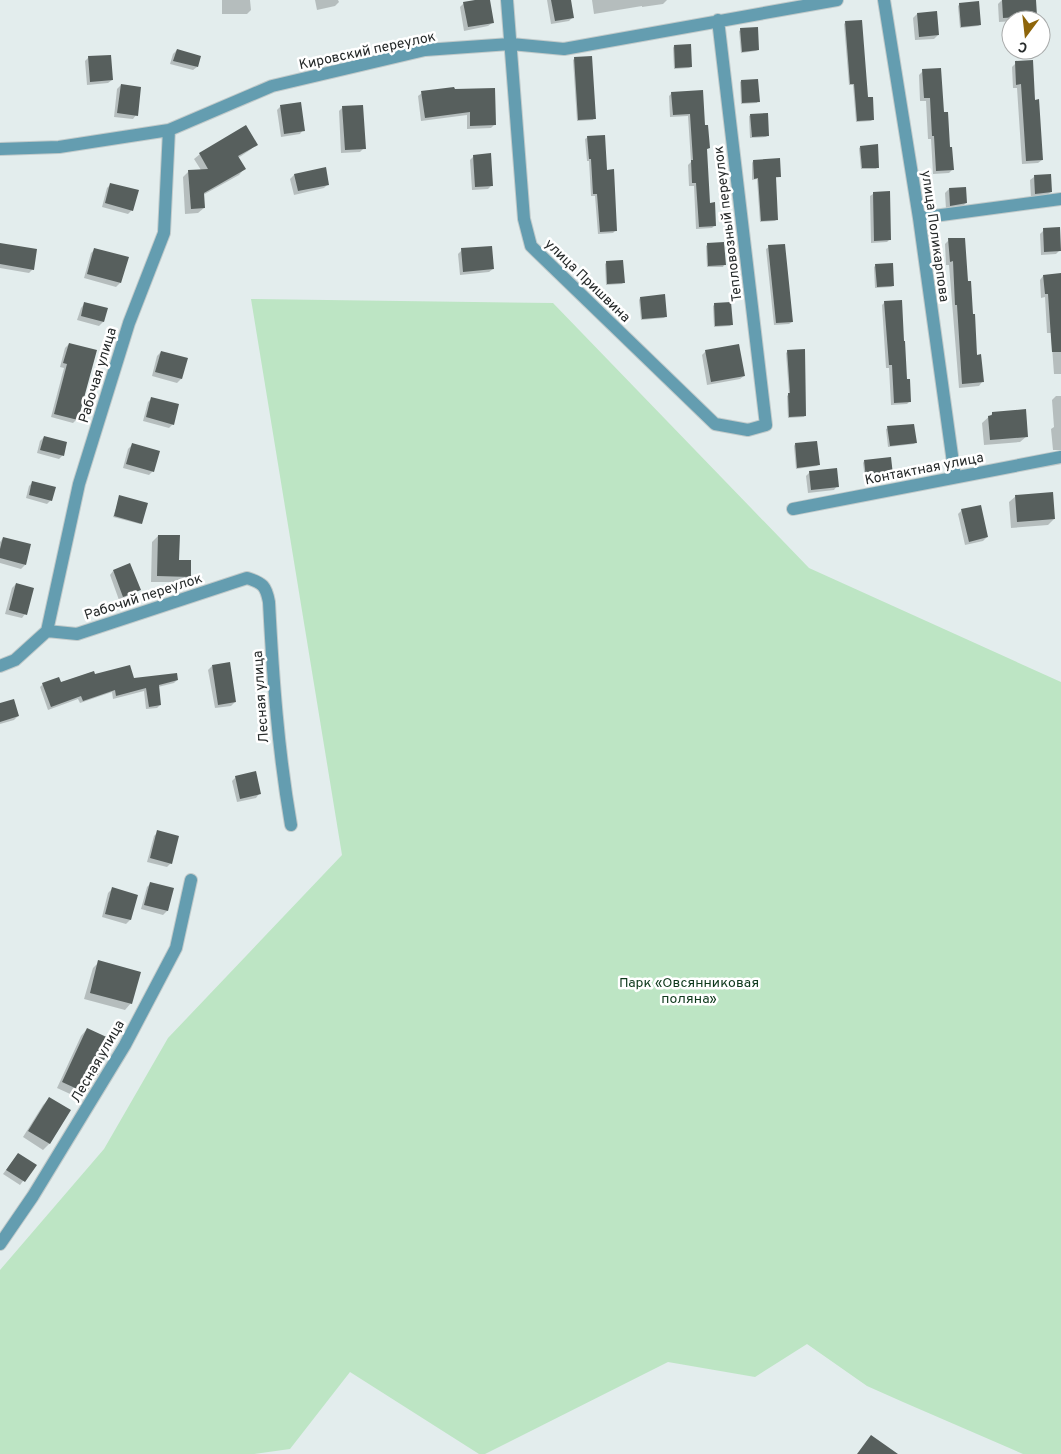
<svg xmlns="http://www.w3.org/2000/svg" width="1061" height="1454" font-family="Overpass,sans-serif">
  <rect width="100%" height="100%" fill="#e3eded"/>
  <path fill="#bde5c4" d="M251,299L553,303L809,568L1061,682V1454H1023L903,1402L867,1386L807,1344L755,1377L668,1362L485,1454H479L350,1372L290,1449L254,1454H0V1270L104,1149L168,1038L342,855Z"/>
  <path fill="#0003" d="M222,0H250L251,10L247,14H222Z
    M315,0H338L339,2L335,6L317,10Z
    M483,0H489L492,23L488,26L464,31L460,7L464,3Z
    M547,0H570L573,17L569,21L551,24Z
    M592,0H667L663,4L642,7V6L594,14Z
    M1002,0H1035L1036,16L1032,20L999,22L998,4Z
    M960,4L980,25L978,26L960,28L958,6Z
    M917,14L938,35L934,39L915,40L913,18Z
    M846,22L873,119L871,121L856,122L853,85H849L844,24Z
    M741,30L758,50L756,51L741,53L739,31Z
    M674,46L691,67L689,68L674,69L673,48Z
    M177,50L197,67L193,70L170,64L173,54Z
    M89,57L112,80L108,83L87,85L85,61Z
    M575,58L594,118L593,120L577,121L573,60Z
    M1016,63L1042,160L1038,163L1022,164L1017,88H1013L1012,67Z
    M923,71L943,113L952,170L949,173L933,174L931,139H928L926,101H920L919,75Z
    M741,81L758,101L757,103L741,104L740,82Z
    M121,85L136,115L133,119L114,117L117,89Z
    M454,90L495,124L491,128L467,129V115L421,121L418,96L422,93Z
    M672,93L704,127L708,148L706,150L709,204L715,225L712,228L696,229L694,186H689L688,165L691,162L688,116L670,117L669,96Z
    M281,106L303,130L300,134L281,137L277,110Z
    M343,107L364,148L360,152L341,153L339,111Z
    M751,115L768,135L766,137L750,138L749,116Z
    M588,137L605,171L616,230L613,233L598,234L595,196H591L589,161H587L585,139Z
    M256,145L250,150L238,158L244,169L239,175L203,195L204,208L198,213L185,214L183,177L189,171L201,170L194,159L200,154Z
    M861,147L878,167L876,169H861L859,148Z
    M474,156L492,185L488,189L472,190L470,160Z
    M753,161L780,177L775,178L777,219L775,221L760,222L757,179L752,180V163Z
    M325,169L328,184L324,188L294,195L290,179L294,175Z
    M1034,177L1051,192L1047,195L1031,198L1030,180Z
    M111,184L132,210L128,214L102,207L107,188Z
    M949,189L966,203L962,207L946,209L945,193Z
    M873,194L890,239L887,242L871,243L870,196Z
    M1044,230L1060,250L1056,254L1041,255L1040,234Z
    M949,240L967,282L976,356L982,382L979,386L959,388L949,265H946L945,244Z
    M0,244L33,269L29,273L0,268Z
    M708,244L724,265L723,267H707L706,246Z
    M769,247L792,322L789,324L774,325L766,249Z
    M95,249L120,283L116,287L84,278L91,253Z
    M462,250L493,269L489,272L460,275L458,254Z
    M607,262L623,283L622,284L606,285L605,264Z
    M876,265L893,286L891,287L875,288L874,267Z
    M1061,274V374H1054L1051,333H1047L1045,297L1041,298L1040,280L1043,276Z
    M640,298L666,316L664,318L641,320L639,300Z
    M885,302L906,380L910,401L907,404L891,405L889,368H886L882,305Z
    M84,304L106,309L103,322L99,326L77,320L81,308Z
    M715,304L731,325L730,326L714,327L713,306Z
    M69,344L77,419L73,423L51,417L64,368L60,367L65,348Z
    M706,351L744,376L740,379L707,385L702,355Z
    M788,351L805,415L804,417L788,418L787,396L789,394L786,353Z
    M161,352L186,359L181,379L177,383L152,376L157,356Z
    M1056,396H1061V450H1053L1051,429L1054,427L1052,400Z
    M152,398L173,424L169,428L143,421L148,402Z
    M993,413L1027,436L1020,442L984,445L982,423Z
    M888,428L915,443L914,444L888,447L886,429Z
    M44,437L63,455L59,459L37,453L40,441Z
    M795,444L818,465L817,466L796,469L794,446Z
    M132,445L153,471L149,475L123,468L128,449Z
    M864,461L892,475L890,476L865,479L863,463Z
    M810,472L837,486L834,490L808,493L806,476Z
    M33,482L51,500L47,504L26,498L29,486Z
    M1016,496L1054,519L1048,525L1011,528L1009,502Z
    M120,497L141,523L140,524L113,517Z
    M962,510L987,537L983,541L965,545L958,514Z
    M158,536L189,576L183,582H151L152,542Z
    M3,538L25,565L21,569L0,563V542Z
    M113,571L139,589L135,593L119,600L110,575Z
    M16,584L25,614L22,618L5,614L12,588Z
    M212,666L235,702L231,706L215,708L208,670Z
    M94,675L133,680H177L174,683L158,687L160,705L157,708L146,709L144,691L113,699L112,692L80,703L78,699L48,710L40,687L43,684L60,683Z
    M0,704L18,716L14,720L0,724Z
    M236,777L259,794L256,798L237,802L232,781Z
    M158,832L171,863L167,867L147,862L154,836Z
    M151,883L173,889L167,911L163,915L141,909L147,887Z
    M112,889L136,895L130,920L126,924L102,917L108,893Z
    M99,962L131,1003L125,1010L84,999L93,968Z
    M87,1029L85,1092L79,1098L57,1088L81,1036Z
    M49,1099L69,1111L49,1144L43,1150L23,1137L43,1105Z
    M18,1154L35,1165L20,1185L3,1174Z"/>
  <path fill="#575f5d" d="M475,0H490L494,23L468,27L463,2Z
    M551,0H571L574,18L555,21Z
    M1002,0H1036L1037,16L1003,18Z
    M979,1L981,25L961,27L959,3Z
    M937,11L939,35L919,37L917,13Z
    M862,20L868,97H873L874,120L857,121L854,84H850L845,21Z
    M758,27L759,50L742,52L740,28Z
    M691,44L692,67L675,68L674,45Z
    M177,49L201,56L198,67L173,61Z
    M111,55L113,80L90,82L88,56Z
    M592,56L596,119L578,120L574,57Z
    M1033,60L1035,100L1039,99L1043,160L1026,161L1021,84L1016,85L1015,61Z
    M941,68L944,112H948L950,147H952L954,170L936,171L934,136H932L930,98H924L922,69Z
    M758,79L760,102L742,103L741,80Z
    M121,84L141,87L138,116L117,113Z
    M454,87L455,89L495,88L496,125L470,126V112L425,118L421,91Z
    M703,90L705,125H708L710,148L707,149L710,203L715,202L716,226L699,227L696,183H692L691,160H693L690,114L673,115L671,92Z
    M301,102L305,131L284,134L280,105Z
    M363,105L366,149L345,150L342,106Z
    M768,113L769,136L752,137L750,114Z
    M246,125L258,145L238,156L246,169L204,193L205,208L191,209L188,170L208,169L199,153Z
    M605,135L607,170L614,169L617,231L600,232L597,194H593L591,159H589L587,136Z
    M878,144L879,168H862L860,146Z
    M491,153L493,186L475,187L473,155Z
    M780,158L781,177H776L778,220L761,221L758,178L754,179L753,160Z
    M326,167L329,185L298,191L294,174Z
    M1051,174L1052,192L1035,194L1034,175Z
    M110,183L139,190L133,211L105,203Z
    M966,187L967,203L950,206L949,188Z
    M890,191L891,240L874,241L873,192Z
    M1060,227L1061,251L1044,252L1043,228Z
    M948,238H965L968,281H971L973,314H975L977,355L981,354L984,382L962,384L957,305H955L953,261L950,262Z
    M724,242L726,265L708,266L707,243Z
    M0,243L37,249L34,270L0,264Z
    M785,244L793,322L776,323L768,245Z
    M492,246L494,269L463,272L461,248Z
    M94,248L129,257L121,283L87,274Z
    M623,260L625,283L607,284L606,261Z
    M893,263L894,286L877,287L875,264Z
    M1061,273V352H1052L1048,294H1045L1043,275Z
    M665,294L667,317L642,319L640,297Z
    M902,300L904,341H905L907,379H910L911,402L894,403L892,365H889L884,301Z
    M84,302L108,308L104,322L81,316Z
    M731,302L733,325L715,326L714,303Z
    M69,343L97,350L78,420L54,414L67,364L63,363Z
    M739,344L745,376L711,382L705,350Z
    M805,349L806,416L789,417L788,393H790L787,350Z
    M161,351L188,358L182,379L155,372Z
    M151,397L179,404L174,425L146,417Z
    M1026,409L1028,437L990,440L988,416L992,415V412Z
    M914,424L917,443L890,446L887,426Z
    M44,436L67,442L64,456L40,450Z
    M817,441L820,465L797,468L795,443Z
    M132,443L160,451L154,472L126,464Z
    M891,457L893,475L866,478L864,460Z
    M837,468L839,487L811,490L809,471Z
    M32,481L56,487L52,501L29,495Z
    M1053,492L1055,519L1017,522L1015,495Z
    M119,495L148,503L142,524L114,516Z
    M981,505L988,537L969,542L961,509Z
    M158,535H180L179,560H191V577L157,576Z
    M3,537L31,544L26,565L0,558V549Z
    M130,563L141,590L123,597L113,570Z
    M16,583L34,588L27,615L9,610Z
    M230,662L236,702L218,705L212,665Z
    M130,665L134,678L177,673L178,680L159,685L161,705L149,707L146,688L116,696L115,690L83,701L81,696L51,707L42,683L59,677L61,682L94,671L95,674Z
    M14,699L19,716L0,722V703Z
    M256,771L261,794L240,799L235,776Z
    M157,830L179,836L172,864L150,858Z
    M150,882L174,888L168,911L144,905Z
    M112,887L138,895L131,920L105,914Z
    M98,960L141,972L132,1004L90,993Z
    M87,1028L113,1040L98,1074L86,1093L62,1082Z
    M49,1097L71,1110L50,1144L28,1131Z
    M18,1153L37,1165L25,1182L6,1170Z
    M871,1435L898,1454H857Z"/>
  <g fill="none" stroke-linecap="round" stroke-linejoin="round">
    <defs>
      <path id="minor" d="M507,0L524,219L531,246L715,424L748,430L766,425L718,20
        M884,0L919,218L955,477
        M0,149L59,147L169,130L272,86L425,50L511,44L564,49L837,0
        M919,218L1061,199
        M793,509L1061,457
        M47,631L79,484L129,323L164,233L169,130
        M0,666L15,660L47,631L77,634L247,578C263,583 266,586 269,602C273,679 278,750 291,825
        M0,1244L33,1196L125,1045L176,948L191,880"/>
    </defs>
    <use href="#minor" stroke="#c1caca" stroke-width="14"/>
    <use href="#minor" stroke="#649db0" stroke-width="12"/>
  </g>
  <g text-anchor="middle" stroke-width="5" stroke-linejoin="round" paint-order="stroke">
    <g font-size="14" fill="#262a2a" stroke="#fff">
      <text transform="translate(367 50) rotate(-12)" y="5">Кировский переулок</text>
      <text transform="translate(727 224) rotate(-97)" y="5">Тепловозный переулок</text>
      <text transform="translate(936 236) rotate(82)" y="5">улица Поликарпова</text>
      <text transform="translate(588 280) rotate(44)" y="5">улица Пришвина</text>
      <text transform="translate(97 375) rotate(-73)" y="5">Рабочая улица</text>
      <text transform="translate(924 468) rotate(-11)" y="5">Контактная улица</text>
      <text transform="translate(143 596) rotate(-18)" y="5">Рабочий переулок</text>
      <text transform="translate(260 697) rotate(-94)" y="5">Лесная улица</text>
      <text transform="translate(97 1061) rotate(-60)" y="5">Лесная улица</text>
    </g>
    <g font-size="14" fill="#0f391c" stroke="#fff">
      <text x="689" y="987">Парк «Овсянниковая<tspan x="689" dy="16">поляна»</tspan></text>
    </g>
  </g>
  <g transform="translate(1026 35) rotate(195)"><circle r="24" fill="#ffffff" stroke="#a8aaaa"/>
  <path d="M0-4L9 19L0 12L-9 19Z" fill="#8e650a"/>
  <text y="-8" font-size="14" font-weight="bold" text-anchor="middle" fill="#262a2a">С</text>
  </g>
</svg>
